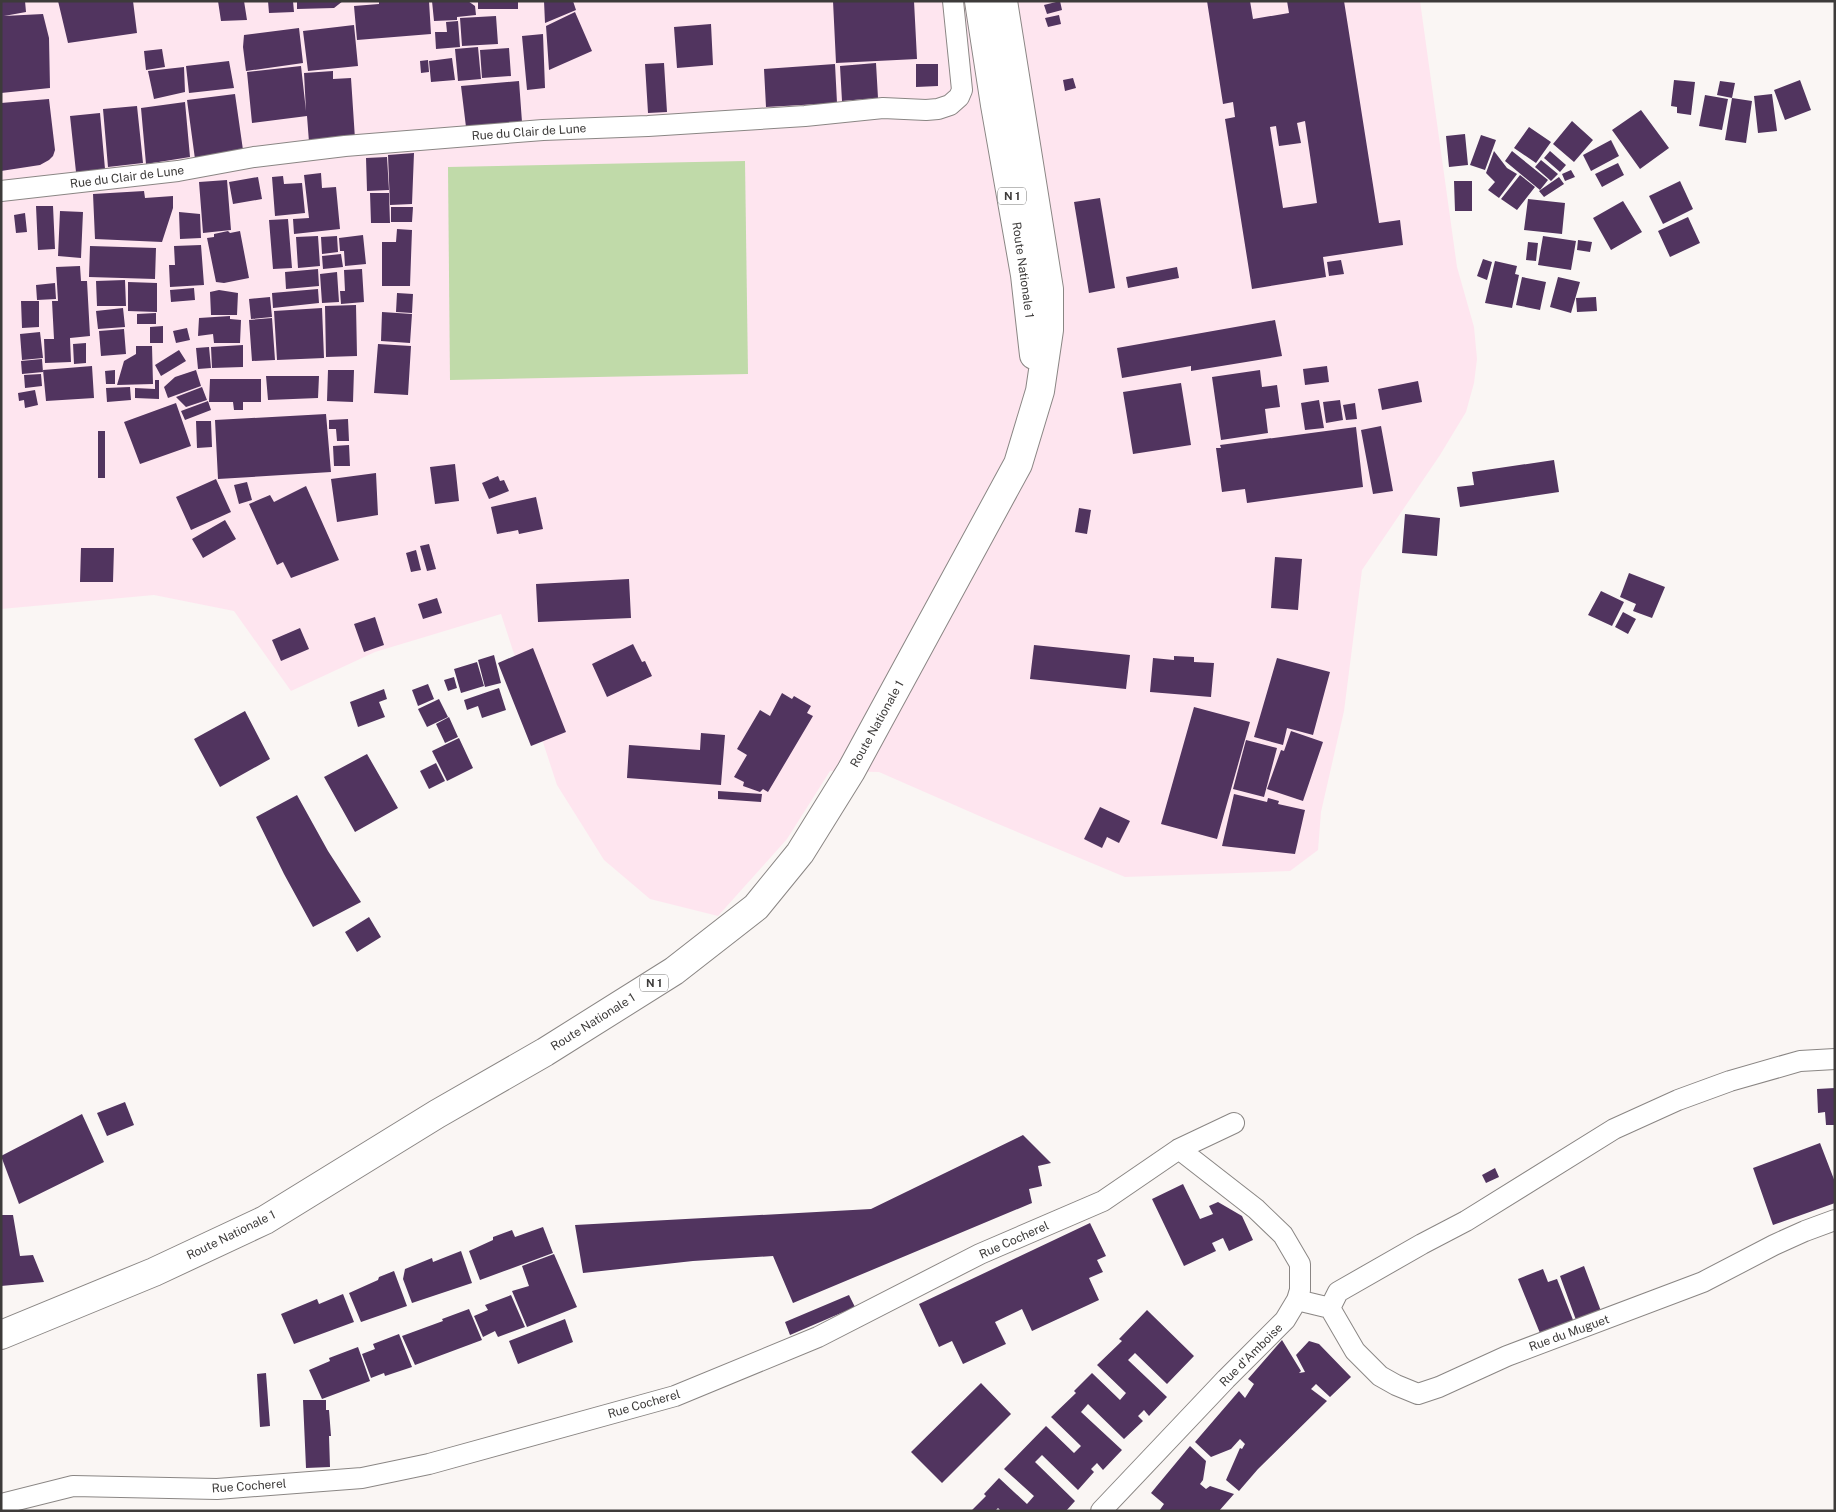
<svg xmlns="http://www.w3.org/2000/svg" width="1836" height="1512" font-family="'Public Sans',sans-serif">
  <rect width="100%" height="100%" fill="#faf6f4"/>
  <path fill="#fee5ef" d="M1,1H1420L1457,267L1474,327L1477,359L1474,383L1466,412L1440,455L1362,570L1344,711L1321,812L1318,850L1290,871L1125,877L984,818L879,772L830,771L787,839L718,916L650,899L604,860L557,785L501,614L375,652L291,691L234,611L154,595L1,609Z"/>
  <path fill="#c0daa9" d="M745,161L748,374L450,380L448,167Z"/>
  <path fill="#51345f" fill-rule="evenodd" d="M1,1H25L26,12L4,16L43,14L49,38L50,88L1,93Z
    M58,1H133L137,33L68,43Z
    M218,1H244L247,20L221,21Z
    M268,1H293L294,12L269,13Z
    M297,1H343L334,8L297,9Z
    M379,1H429L431,34L357,40L354,6L379,4Z
    M432,1H468L475,6L476,15L457,17V20L434,21Z
    M478,1H518V9H478Z
    M544,1H573L576,10L545,23Z
    M833,1H914L917,59L836,63Z
    M1060,1L1062,10L1047,14L1044,5Z
    M1207,1H1250L1253,19L1289,13L1287,1H1344L1379,223L1400,220L1403,245L1323,257L1326,277L1252,289L1225,119L1235,117L1233,102L1223,104ZM1305,121L1317,203L1283,208L1270,127L1276,126L1279,146L1301,143L1297,123Z
    M575,12L592,51L549,70L546,26Z
    M1059,15L1061,24L1048,27L1045,18Z
    M496,16L498,44L462,46L460,18Z
    M458,21L460,47L436,49L435,32H447L446,22Z
    M711,24L713,65L677,68L674,27Z
    M354,25L358,66L308,71L303,31Z
    M299,28L303,63L246,71L243,47L244,35Z
    M543,34L545,88L527,90L522,36Z
    M478,47L481,79L458,81L455,49Z
    M509,48L511,76L482,78L480,50Z
    M162,49L165,67L146,70L144,51Z
    M452,58L455,80L431,82L429,61Z
    M428,60L429,72L421,73L420,61Z
    M229,61L234,88L189,93L186,66Z
    M664,63L667,112L648,113L645,64Z
    M876,63L878,98L842,101L840,66Z
    M835,64L837,103L766,107L764,69Z
    M916,64H938V86L916,87Z
    M301,66L306,111L304,73L333,71V79L351,78L355,139L309,142L307,116L252,123L247,72Z
    M184,67L185,92L154,99L148,71Z
    M1073,78L1076,88L1065,91L1063,80Z
    M1674,80L1695,82L1691,115L1677,113V107L1671,106Z
    M1800,80L1811,110L1785,120L1774,90Z
    M519,81L522,122L466,127L461,86Z
    M1720,81L1735,83L1732,98L1717,95Z
    M235,94L243,150L195,159L187,100Z
    M1772,94L1777,131L1758,133L1754,96Z
    M1705,95L1728,99L1722,130L1699,126Z
    M1732,98L1752,101L1746,143L1725,140Z
    M49,99L55,150L53,156L49,160L40,165L1,171V103Z
    M185,102L190,157L146,164L141,108Z
    M137,106L143,163L108,167L103,109Z
    M1641,110L1669,148L1640,169L1612,130Z
    M100,113L105,169L76,172L70,116Z
    M1572,121L1593,140L1574,162L1553,144Z
    M1529,127L1551,142L1536,163L1514,148Z
    M1465,134L1468,165L1449,167L1446,136Z
    M1481,135L1496,140L1485,170L1470,165Z
    M1611,140L1619,156L1591,171L1583,155Z
    M1494,151L1507,168L1517,174L1499,198L1488,190L1495,182L1486,173Z
    M1512,151L1548,180L1540,190L1505,161Z
    M1550,151L1566,165L1560,172L1544,158Z
    M414,153L412,204L390,205L388,155Z
    M387,157L389,190L367,191L366,158Z
    M1541,160L1558,174L1551,181L1535,167Z
    M1618,163L1624,175L1602,187L1595,174Z
    M1571,170L1575,177L1565,181L1562,174Z
    M321,173L322,188L336,187L340,229L294,234L293,219L309,218L304,175Z
    M1520,175L1535,187L1517,210L1501,199Z
    M283,176L284,184L302,183L305,213L275,216L272,177Z
    M258,177L262,199L233,204L229,182Z
    M1559,177L1564,184L1544,197L1539,191Z
    M227,180L231,230L203,233L199,182Z
    M1454,181H1472V211H1455Z
    M1680,181L1693,209L1663,224L1649,196Z
    M144,191L145,198L173,196V208L162,242L95,239L93,194Z
    M370,193H389L390,223H371Z
    M1100,198L1115,288L1089,293L1074,202Z
    M1528,199L1565,203L1562,234L1524,230Z
    M1623,201L1642,232L1611,250L1593,218Z
    M36,206H53L55,249L38,250Z
    M391,207H413L412,222H391Z
    M60,211L83,212L81,258L58,256Z
    M179,212L200,214L201,238L180,239Z
    M25,213L27,232L16,233L14,215Z
    M1688,217L1700,243L1670,257L1658,231Z
    M288,219L292,268L273,269L269,220Z
    M397,229L412,230L410,286H382V242H396Z
    M228,231L230,233L240,231L249,278L224,283L216,282L207,238L214,237V234Z
    M363,235L366,264L345,266L344,251H340L339,238Z
    M318,236L320,266L298,268L296,237Z
    M337,236L338,252L322,254L321,237Z
    M1543,236L1576,241L1571,270L1538,265Z
    M1578,240L1592,242L1590,252L1577,250Z
    M1528,242L1538,243L1536,261L1526,260Z
    M201,245L204,285L170,287L169,265H175L174,246Z
    M90,246L156,248L155,279L89,277Z
    M341,254L343,267L323,269L322,256Z
    M1483,259L1492,262L1487,280L1477,276Z
    M1341,260L1344,274L1329,276L1327,262Z
    M1495,261L1517,266L1515,274L1519,275L1512,308L1485,303Z
    M80,266L81,281H87L90,336L70,338L71,362L45,363L44,339H54L52,301H58L56,267Z
    M1177,267L1179,278L1128,288L1126,277Z
    M318,269L319,286L286,289L285,272Z
    M362,269L364,302L341,304L340,291H345L344,270Z
    M337,272L339,302L322,303L320,274Z
    M1522,277L1546,282L1540,310L1516,305Z
    M1558,277L1580,282L1571,313L1550,307Z
    M125,280L126,306H97L96,281Z
    M128,282L157,283V312L128,311Z
    M55,283L56,299L37,300L36,285Z
    M194,288L195,300L171,302L170,290Z
    M318,289L319,303L273,308L272,293Z
    M219,290L238,293L237,315H211L210,292Z
    M397,293L413,294L412,313L396,312Z
    M270,297L272,317L251,319L249,299Z
    M1596,297L1597,311L1577,312L1576,298Z
    M21,301H39V327L22,328Z
    M356,305L357,356L326,357L325,306Z
    M123,308L125,327L98,329L96,311Z
    M322,308L324,358L277,360L274,311Z
    M382,312L412,314L410,343L381,341Z
    M156,313V324H137V314Z
    M230,316V319L241,320L240,343H214L213,334L198,336L199,318Z
    M272,318L275,360L252,361L249,320Z
    M1275,320L1282,356L1191,371V366L1122,378L1117,348Z
    M163,326V343H150V327Z
    M187,328L190,340L176,343L173,331Z
    M124,329L126,354L101,356L99,331Z
    M40,332L43,358L22,360L20,334Z
    M86,343V363L74,364L73,344Z
    M378,344L411,346L408,395L374,393Z
    M243,345V367L212,368L211,347Z
    M136,346H152L153,384L117,385L124,361L136,354Z
    M209,347L211,368L198,369L196,348Z
    M179,350L186,361L161,376L155,365Z
    M42,359L43,372L22,374L21,361Z
    M92,366L94,398L46,401L43,370Z
    M1327,366L1329,382L1305,385L1303,369Z
    M115,370V384H106L105,371Z
    M196,370L201,386L168,398L164,387L175,377Z
    M328,370H354L353,402L327,401Z
    M1260,370L1262,387L1277,385L1280,407L1265,409L1268,433L1221,440L1212,377Z
    M41,374L42,386L25,388L24,375Z
    M266,376H319L318,398L268,400Z
    M210,379H261V402H243V410H234L233,402H209Z
    M155,380H159V399L135,398V388L155,389Z
    M1418,381L1422,402L1382,410L1378,389Z
    M1181,383L1191,445L1133,454L1123,392Z
    M130,387L131,400L107,402L106,388Z
    M202,387L207,400L186,407L176,397Z
    M35,390L38,405L25,408L24,400L19,401L18,393Z
    M1319,400L1324,428L1305,430L1301,403Z
    M1340,400L1343,420L1326,423L1323,402Z
    M208,401L211,410L185,420L181,411Z
    M176,403L191,446L140,464L124,422Z
    M1355,403L1357,419L1346,420L1343,405Z
    M326,414L331,472L218,479L215,420Z
    M348,419L349,441H337L336,429H329V420Z
    M196,421H211L212,447L197,448Z
    M1381,426L1393,491L1373,494L1361,430Z
    M1356,427L1363,487L1247,503L1245,489L1222,492L1216,448H1221L1220,445Z
    M98,431H105V478H98Z
    M349,445L350,466H334L333,446Z
    M1554,460L1559,492L1460,507L1457,487L1474,485L1472,472Z
    M455,464L459,501L435,504L430,467Z
    M376,473L378,515L337,522L331,479Z
    M498,476L500,481L504,480L509,491L489,499L482,483Z
    M216,479L231,512L191,530L176,497Z
    M247,482L252,500L239,504L234,485Z
    M306,486L339,560L291,578L283,562L277,565L249,504L270,495L274,502Z
    M536,497L543,529L519,534L518,530L497,534L491,507Z
    M1079,508L1091,510L1087,534L1075,532Z
    M1405,514L1440,518L1437,556L1402,553Z
    M225,520L236,539L203,558L192,539Z
    M429,544L436,569L427,571L420,546Z
    M81,548H114L113,582H80Z
    M416,550L421,570L411,572L406,553Z
    M1275,557L1302,559L1298,610L1271,608Z
    M1629,573L1665,587L1652,618L1633,611L1636,604L1620,597Z
    M629,579L631,618L538,622L536,584Z
    M1601,591L1624,602L1612,626L1588,615Z
    M437,598L442,613L423,619L418,604Z
    M1623,612L1636,619L1628,634L1615,627Z
    M375,617L384,645L364,652L354,624Z
    M300,628L309,649L281,661L272,640Z
    M633,644L642,662L645,661L652,676L607,697L592,664Z
    M1034,645L1130,655L1126,689L1030,679Z
    M533,648L566,732L531,746L498,663Z
    M494,655L501,683L485,687L478,660Z
    M1174,656L1194,657V662L1214,663L1211,697L1150,692L1153,658L1174,660Z
    M1277,658L1330,672L1313,735L1287,728L1283,745L1254,737Z
    M477,662L484,686L461,693L454,669Z
    M454,677L457,688L448,691L444,680Z
    M428,684L434,699L418,706L412,690Z
    M499,688L506,710L482,718L478,706L467,710L464,700Z
    M384,689L387,699L379,702L385,717L358,727L350,702Z
    M782,693L792,699L794,696L811,706L807,713L813,716L768,792L763,789L760,792L743,786L744,782L734,777L747,755L737,749L760,710L770,716Z
    M439,699L448,717L427,727L418,709Z
    M1194,707L1250,722L1217,839L1161,824Z
    M245,711L270,759L220,787L194,739Z
    M449,717L458,737L445,743L436,724Z
    M1291,731L1323,742L1303,801L1267,789L1281,750L1284,751Z
    M701,733L725,735L721,785L627,778L629,745L700,750Z
    M459,738L473,768L447,781L432,751Z
    M1246,740L1277,748L1264,797L1233,789Z
    M367,754L398,808L355,832L324,777Z
    M436,763L445,781L429,789L420,771Z
    M718,791L762,794L761,802L718,799Z
    M1234,794L1267,802L1268,798L1279,801L1278,804L1305,810L1295,854L1222,846Z
    M297,795L328,851L361,902L313,927L284,874L256,817Z
    M1100,807L1130,821L1119,843L1107,837L1102,848L1084,839Z
    M369,917L381,937L357,952L345,932Z
    M1835,1088V1125H1826L1825,1112L1818,1113L1817,1089Z
    M125,1102L134,1125L107,1136L97,1113Z
    M82,1114L104,1162L19,1204L1,1156Z
    M1023,1135L1051,1163L1038,1166L1042,1186L1029,1189L1032,1203L793,1303L773,1256L693,1261L583,1273L575,1225L871,1209Z
    M1820,1143L1835,1182V1203L1773,1225L1753,1168Z
    M1495,1168L1499,1177L1486,1183L1482,1175Z
    M1183,1184L1200,1219L1213,1214L1209,1206L1218,1202L1242,1216L1253,1240L1229,1251L1223,1238L1212,1243L1216,1251L1184,1266L1152,1199Z
    M1,1215H13L20,1256L33,1255L44,1282L1,1286Z
    M1090,1223L1106,1256L1097,1260L1103,1272L1089,1278L1099,1300L1032,1331L1022,1309L995,1322L1006,1344L963,1364L952,1341L939,1347L919,1304Z
    M543,1227L553,1253L480,1280L469,1251L493,1240V1237L512,1230L515,1237Z
    M461,1251L472,1283L412,1303L403,1279L405,1269L432,1258L433,1262Z
    M554,1254L577,1307L527,1327L512,1291L529,1286L522,1266Z
    M1584,1266L1601,1311L1576,1320L1560,1276Z
    M1543,1269L1548,1282L1557,1279L1575,1325L1542,1338L1518,1279Z
    M394,1271L407,1306L361,1322L349,1293L378,1280L379,1277Z
    M343,1294L354,1322L294,1344L281,1314L317,1299L319,1304Z
    M511,1295L525,1327L498,1337L495,1331L483,1337L474,1316L488,1310L485,1305Z
    M849,1295L855,1307L790,1335L785,1322Z
    M469,1309L482,1340L415,1365L402,1336L443,1321L442,1319Z
    M1147,1310L1194,1356L1167,1384L1135,1353L1128,1360L1167,1397L1149,1416L1144,1410L1138,1416L1143,1421L1124,1439L1088,1404L1081,1412L1122,1450L1103,1470L1097,1463L1091,1469L1094,1472L1078,1490L1042,1455L1035,1462L1075,1501L1066,1511H1001L998,1508L995,1511H971L986,1496L984,1494L999,1478L1027,1504L1034,1496L1004,1469L1046,1426L1074,1453L1081,1446L1051,1417L1076,1393L1074,1391L1092,1373L1120,1400L1126,1393L1097,1365L1122,1341L1119,1339Z
    M565,1319L573,1342L518,1364L509,1341Z
    M399,1334L412,1367L385,1376L384,1373L371,1378L362,1354L375,1349L373,1344Z
    M1282,1340L1301,1371L1299,1373L1305,1372L1296,1355L1309,1341L1319,1344L1351,1377L1330,1397L1316,1384L1311,1389L1327,1401L1258,1469L1239,1491L1226,1480L1240,1448L1242,1449L1245,1444L1240,1439L1231,1449L1211,1457L1195,1442L1239,1391L1245,1398L1254,1384L1248,1379Z
    M358,1347L370,1381L322,1399L309,1370L330,1361L329,1358Z
    M266,1373L270,1426L260,1427L257,1374Z
    M981,1383L1011,1414L942,1483L911,1452Z
    M303,1400H326V1410H329L331,1436H329L330,1467L306,1468Z
    M1190,1446L1206,1461L1203,1480L1200,1484L1206,1489L1210,1486L1234,1494L1219,1511H1159L1164,1504L1151,1493Z"/>
  <g fill="none" stroke-linecap="round" stroke-linejoin="round">
    <defs>
      <path id="minor" d="M1,191L178,171L254,157L345,146L543,130L648,126L805,116L883,108L926,110L938,109L950,105L959,97L962,90L953,1
        M1297,1300L1330,1308L1355,1351L1380,1376L1396,1385L1418,1394L1439,1387L1507,1356L1703,1282L1774,1245L1805,1231L1835,1220
        M1330,1308L1338,1292L1422,1244L1466,1221L1614,1129L1678,1100L1730,1081L1800,1061L1835,1059
        M1,1504L73,1486L217,1489L362,1478L429,1464L675,1396L818,1337L980,1254L1103,1201L1179,1149L1234,1123
        M1101,1511L1226,1379L1285,1320L1297,1300L1300,1290V1264L1283,1235L1256,1209L1179,1149"/>
      <path id="primary" d="M979,1L995,105L1025,275L1034,355
        M1,1335L154,1272L265,1220L437,1114L545,1052L674,971L756,907L800,853L851,771L1018,464L1040,391L1049,330V289L1003,1"/>
    </defs>
    <use href="#minor" stroke="#8a8684" stroke-width="22"/>
    <use href="#primary" stroke="#8a8684" stroke-width="30"/>
    <use href="#minor" stroke="#fff" stroke-width="20"/>
    <use href="#primary" stroke="#fff" stroke-width="28"/>
  </g>
  <g text-anchor="middle" stroke-width="5" stroke-linejoin="round" paint-order="stroke">
    <g fill="#fff" stroke="#777675" stroke-width="1">
      <rect x="998" y="187.5" width="28" height="17" rx="4"/>
      <rect x="640" y="974.5" width="28" height="17" rx="4"/>
    </g>
    <g font-size="11" font-weight="bold" fill="#3d3b3a">
      <text x="1012" y="200">N 1</text>
      <text x="654" y="987">N 1</text>
    </g>
    <g font-size="12" fill="#3d3b3a" stroke="#fff">
      <text transform="translate(529 132) rotate(-4)" y="4">Rue du Clair de Lune</text>
      <text transform="translate(127 177) rotate(-7)" y="4">Rue du Clair de Lune</text>
      <text transform="translate(1023 270) rotate(82)" y="4">Route Nationale 1</text>
      <text transform="translate(877 724) rotate(-61)" y="4">Route Nationale 1</text>
      <text transform="translate(593 1022) rotate(-32)" y="4">Route Nationale 1</text>
      <text transform="translate(231 1235) rotate(-26)" y="4">Route Nationale 1</text>
      <text transform="translate(1014 1240) rotate(-24)" y="4">Rue Cocherel</text>
      <text transform="translate(1569 1333) rotate(-20)" y="4">Rue du Muguet</text>
      <text transform="translate(1251 1355) rotate(-45)" y="4">Rue d'Amboise</text>
      <text transform="translate(644 1404) rotate(-16)" y="4">Rue Cocherel</text>
      <text transform="translate(249 1486) rotate(-4)" y="4">Rue Cocherel</text>
    </g>
  </g>
  <rect width="1836" height="1512" fill="none" stroke="#3d3b3a" stroke-width="5"/>
</svg>
